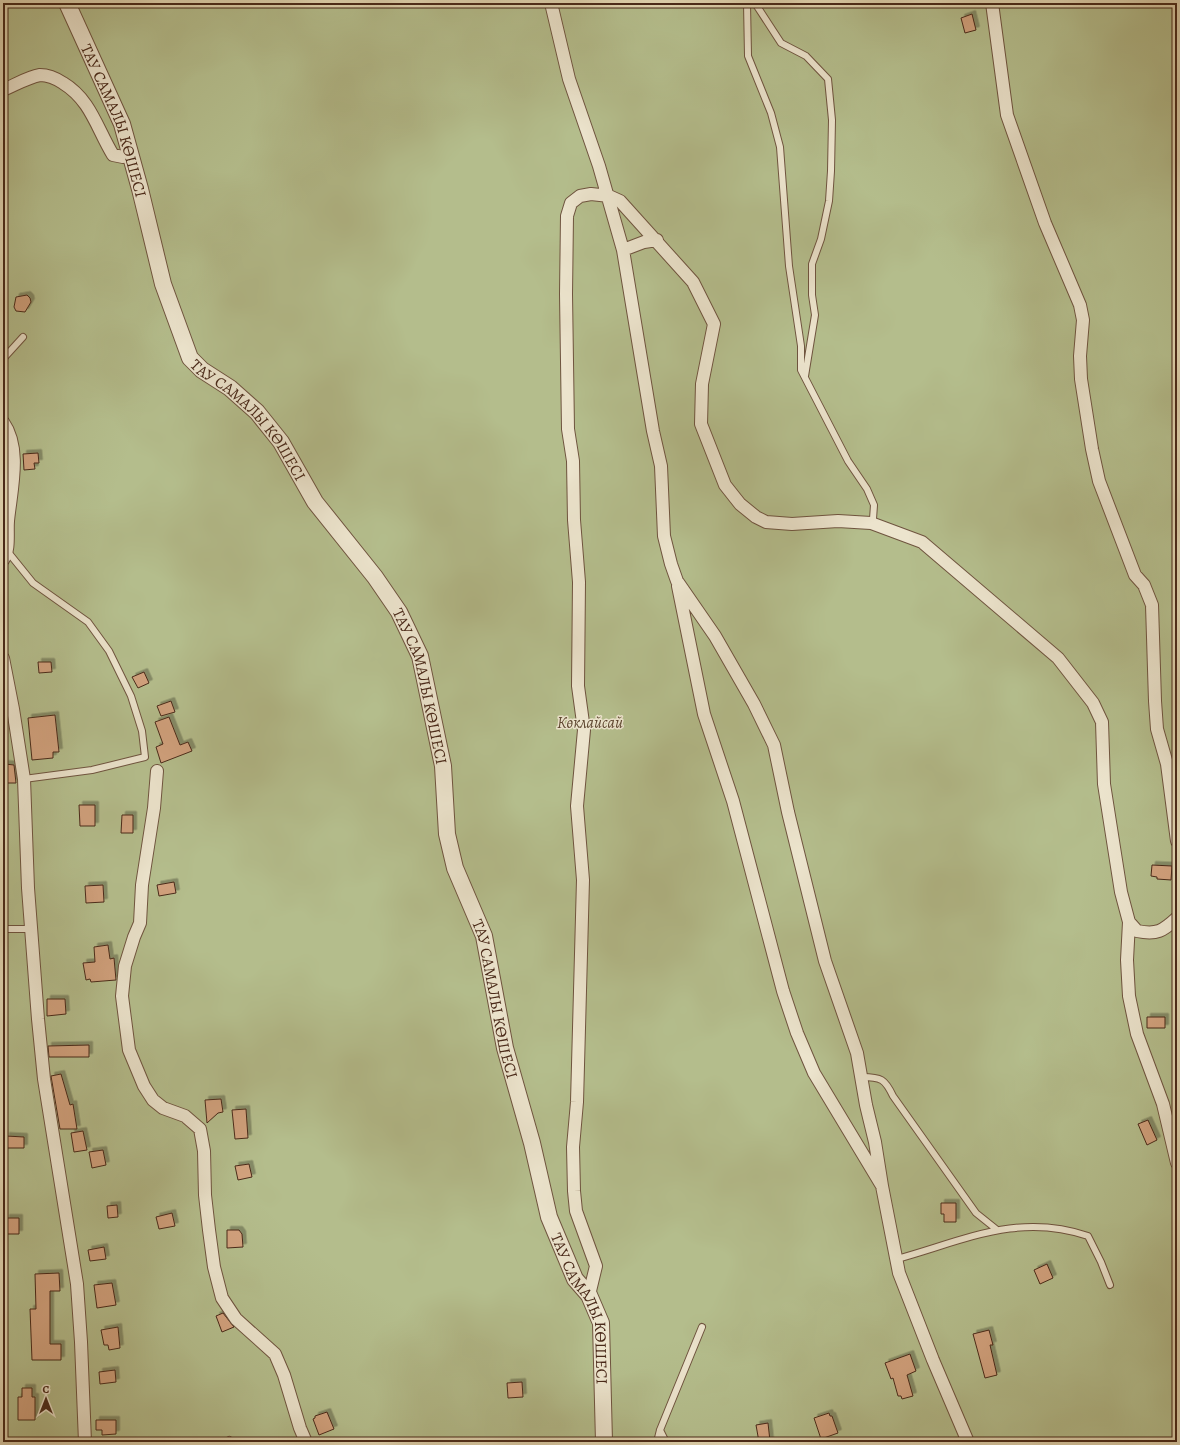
<svg xmlns="http://www.w3.org/2000/svg" width="1180" height="1445" font-family="Alegreya,serif">
  <defs>
    <filter id="shadow"><feDropShadow dx="3.5" dy="-3.5" stdDeviation="0" flood-color="#0004"/></filter>
  </defs>
  <rect width="100%" height="100%" fill="#e2d6b2"/>
  <filter id="stains"><feTurbulence type="fractalNoise" baseFrequency=".005" numOctaves="4"/><feColorMatrix values="0 0 0 0 .2 0 0 0 0 .09 0 0 0 0 .02 0 0 0 .5 -.17"/></filter>
  <radialGradient id="worn" r=".72"><stop offset=".6" stop-color="#630" stop-opacity="0"/><stop offset="1" stop-color="#630" stop-opacity=".3"/></radialGradient>
  <path fill="#b4bd8c" stroke="#7e7352" d="M3,3H1177V1442H3Z"/>
  <path fill="#d2a27e" stroke="#492919" filter="url(#shadow)" d="M972,14L976,30L965,33L961,18Z
    M27,295L30,298L31,302L25,312L16,311L14,307L16,297Z
    M38,453L39,463H34L35,469L24,470L23,454Z
    M38,662H51L52,672L39,673Z
    M144,672L149,683L138,688L132,677Z
    M171,701L175,712L161,716L157,706Z
    M55,715L59,752H53V758L32,760L28,718Z
    M169,717L180,745L188,742L192,751L161,763L156,747L163,744L155,722Z
    M5,764L14,765L16,783H5Z
    M79,805H95V826H80Z
    M122,815H133V833H121Z
    M1152,865L1172,866L1171,880L1157,879V877L1151,876Z
    M174,882L176,893L159,896L157,885Z
    M103,885L104,902L86,903L85,886Z
    M108,945L110,959L114,958L116,980L91,982L90,979L86,980L83,963L95,962L94,947Z
    M47,999H65L66,1014L47,1016Z
    M1147,1017H1165V1028H1147Z
    M89,1045V1057H49L48,1046Z
    M61,1074L70,1105L73,1104L77,1129H60L51,1076Z
    M221,1099L223,1112L218,1113L207,1123L205,1100Z
    M246,1109L248,1138L235,1139L232,1110Z
    M1148,1120L1157,1140L1147,1145L1138,1124Z
    M83,1131L87,1150L74,1152L71,1133Z
    M6,1136L24,1137V1148H6Z
    M103,1150L106,1165L92,1168L89,1152Z
    M249,1164L252,1177L238,1180L235,1166Z
    M941,1203H956V1222H944V1214H941Z
    M117,1205L118,1217L108,1218L107,1206Z
    M172,1213L175,1226L159,1229L156,1217Z
    M6,1218H19V1234H6Z
    M227,1230H239L242,1234L243,1247L227,1248Z
    M104,1247L106,1259L90,1261L88,1250Z
    M1047,1264L1053,1278L1040,1284L1034,1270Z
    M59,1273L60,1291H50V1344H61V1360H32L30,1309H36L35,1274Z
    M112,1283L116,1305L97,1308L94,1285Z
    M223,1313L234,1327L222,1332L216,1316Z
    M118,1327L120,1348L109,1350L108,1345H104L101,1330Z
    M989,1330L993,1345H990L997,1375L985,1378L973,1334Z
    M910,1354L916,1371L907,1375L913,1396L902,1399L901,1396H898L893,1378L891,1379L885,1363Z
    M115,1370L116,1382L100,1384L99,1372Z
    M522,1382L523,1397L508,1398L507,1383Z
    M22,1388H32V1397H35V1420H18V1397H22Z
    M327,1412L334,1429L319,1435L313,1419L315,1418V1416Z
    M829,1413L830,1416H832L838,1433L821,1439L814,1418Z
    M96,1420H116V1434L102,1435V1430H96Z
    M768,1423L770,1441L759,1442L756,1425Z"/>
  <g fill="none" stroke-linecap="round" stroke-linejoin="round">
    <defs>
      <path id="service" d="M747,3L748,56L771,113L780,147L789,266L801,346V370L848,461L867,489L874,505L873,519L871,523
        M755,3L781,43L806,56L828,79L832,120L831,171L829,201L821,239L812,264V295L815,315L805,376
        M3,359L23,337
        M8,552L33,583L88,622L109,651L131,696L142,731L145,757L92,770L24,779
        M3,929H31
        M862,1077C881,1077 885,1079 893,1096L976,1213L996,1229
        M897,1259C963,1241 1018,1212 1088,1236L1101,1262L1110,1285
        M660,1430L666,1442
        M229,1440L230,1442
        M657,1442L660,1430L702,1327"/>
      <path id="minor" d="M551,3L569,79L599,166L623,250L653,431L661,466L664,536L671,564L677,581L715,636L754,704L774,745L788,812L825,961L857,1053L866,1105L875,1142L882,1186
        M992,3L1007,115L1045,223L1080,305L1083,320L1080,356L1081,379L1092,449L1099,481L1135,575L1144,585L1152,605L1155,701L1157,729L1167,764L1177,841
        M3,90C15,85 28,77 40,75C48,75 57,79 63,83C91,100 97,129 113,155L123,157L130,152
        M623,250L644,242L657,240
        M3,422C22,449 11,490 8,521C7,534 10,549 3,560
        M678,586L704,714L733,801L783,991L797,1033L814,1073L882,1186L899,1273L933,1360L968,1442
        M3,658L13,709L24,779L28,888L38,1019L44,1079L77,1284L81,1342L85,1442
        M157,771L154,808L142,885L140,923L134,937L125,966L122,996L129,1050L144,1086L153,1100L163,1108L185,1116L200,1129L204,1151L205,1195L209,1230L214,1267L222,1298L236,1319L275,1354L284,1375L300,1428L306,1442
        M1129,922L1127,960L1129,996L1137,1034L1163,1104L1177,1163
        M589,1295L596,1266L576,1211L574,1191L573,1147L577,1102L583,880L577,806L584,730L578,686L579,582L574,520L573,461L568,429L566,294L567,216L571,203L580,196L591,194L609,196L620,201L693,282L714,324L702,384L701,424L725,485L740,504L756,517L766,522L792,524L838,521L871,523L922,542L1058,658L1093,703L1102,722L1104,784L1121,892L1129,922L1137,931C1157,935 1163,931 1177,918"/>
      <g id="tertiary">
        <path id="s1" d="M67,3L122,124L140,189L163,284L190,358L202,370L230,388L257,412L281,442L315,502L375,577L399,612L420,656L443,766L447,834L455,868L484,936L505,1048L532,1143L549,1217L575,1279L589,1295L601,1323L604,1442"/>
      </g>
    </defs>
    <use href="#service" stroke="#6f543f" stroke-width="8"/>
    <use href="#minor" stroke="#6f543f" stroke-width="14"/>
    <use href="#tertiary" stroke="#6f543f" stroke-width="18"/>
    <use href="#service" stroke="#ece4cd" stroke-width="6"/>
    <use href="#minor" stroke="#ece4cd" stroke-width="12"/>
    <use href="#tertiary" stroke="#ece4cd" stroke-width="16"/>
  </g>
  <g text-anchor="middle" stroke-width="3" stroke-linejoin="round" paint-order="stroke">
    <g font-size="16" fill="#492919" stroke="#ece4cd">
      <text dy="6" stroke="none"><textPath href="#s1" startOffset="127">ТАУ САМАЛЫ КӨШЕСІ</textPath></text>
      <text dy="6" stroke="none"><textPath href="#s1" startOffset="463">ТАУ САМАЛЫ КӨШЕСІ</textPath></text>
      <text dy="6" stroke="none"><textPath href="#s1" startOffset="787">ТАУ САМАЛЫ КӨШЕСІ</textPath></text>
      <text dy="6" stroke="none"><textPath href="#s1" startOffset="1111">ТАУ САМАЛЫ КӨШЕСІ</textPath></text>
      <text dy="6" stroke="none"><textPath href="#s1" startOffset="1435">ТАУ САМАЛЫ КӨШЕСІ</textPath></text>
    </g>
    <g font-size="16" font-style="italic" fill="#5e4730" stroke="#ece4cd">
      <text x="590" y="728">Көклайсай</text>
    </g>
  </g>
  <rect width="1180" height="1445" fill="none" stroke="#e2d6b2" stroke-width="16"/>
  <rect x="4" y="4" width="1172" height="1437" fill="none" stroke="#492919" stroke-width="2"/>
  <rect x="8" y="8" width="1164" height="1429" fill="none" stroke="#492919"/>
  <g transform="translate(46 1399)" stroke="#ece4cd" stroke-width="3" paint-order="stroke">
  <path d="M0-3L7 15L0 10L-7 15Z" fill="#492919"/>
  <text y="-6" font-size="11" font-weight="bold" text-anchor="middle" fill="#492919">С</text>
  </g>
  <rect width="100%" height="100%" filter="url(#stains)"/>
  <rect width="100%" height="100%" fill="url(#worn)"/>
</svg>
